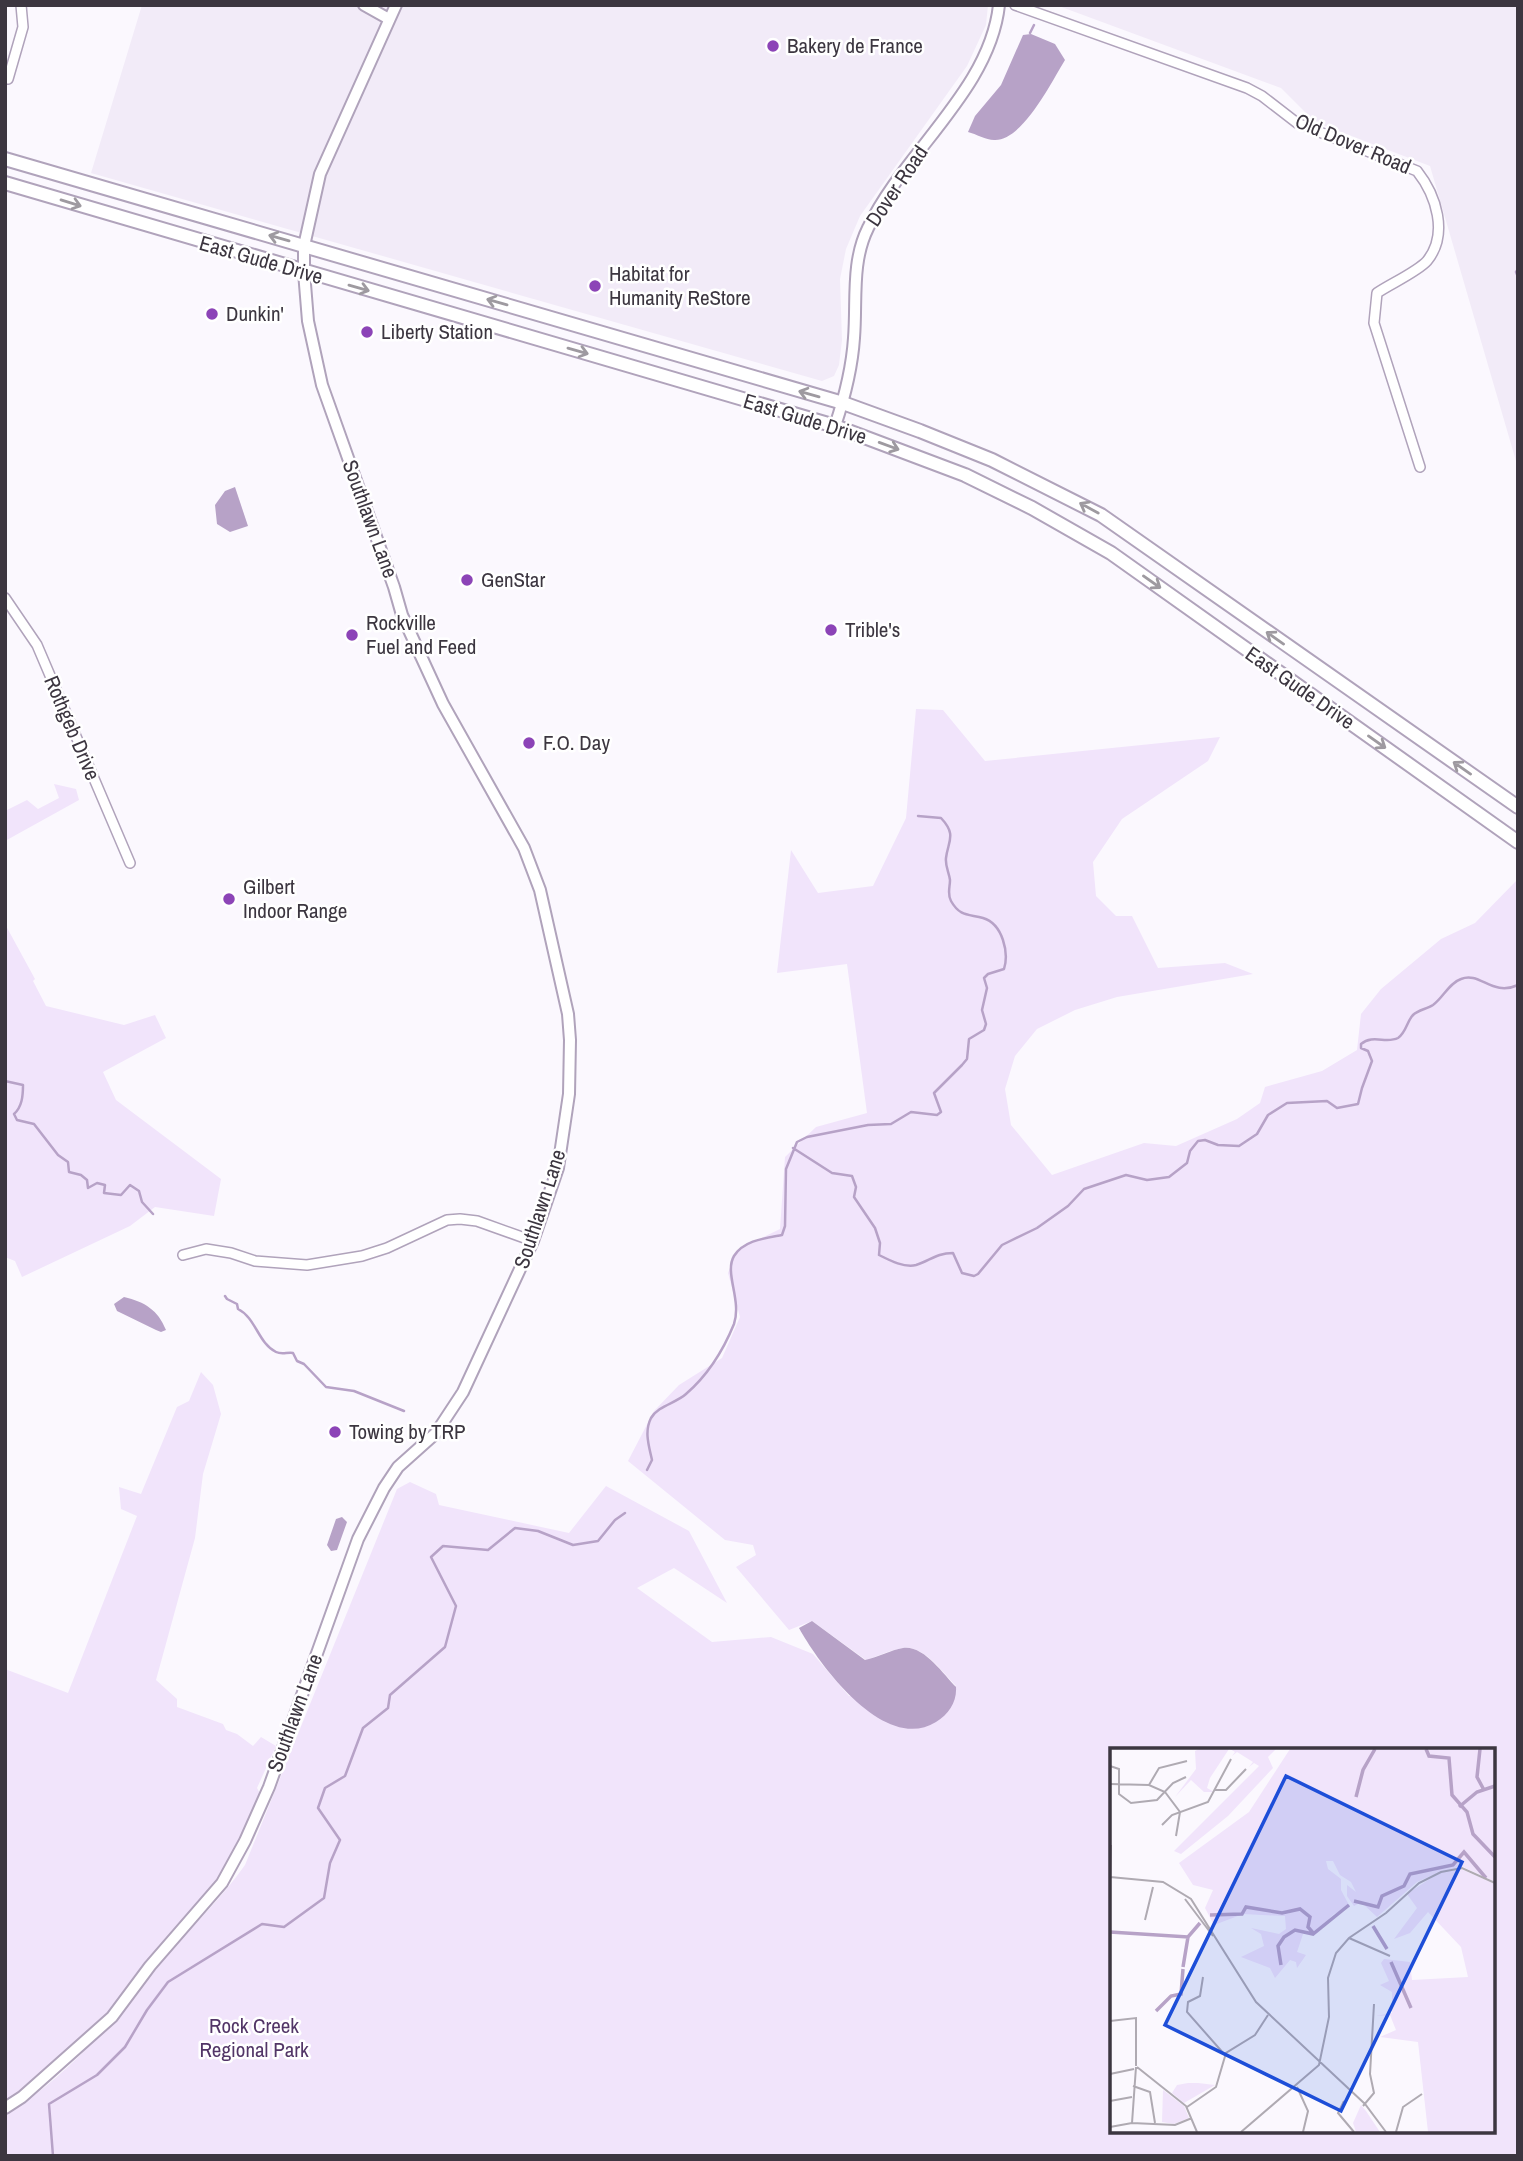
<svg xmlns="http://www.w3.org/2000/svg" width="1523" height="2161" font-family="'Archivo Narrow',sans-serif">
  <rect width="100%" height="100%" fill="#fbf8fe"/>
  <path fill="#f2ebf8" d="M142,5H988L986,25L967,66L860,216L846,249L840,279L842,340L839,365L834,376L822,381L91,173Z
    M1056,5H1518V468L1430,166L1315,122L1281,88Z"/>
  <path fill="#f1e4fb" fill-rule="evenodd" d="M916,709L943,710L985,761L1220,737L1208,761L1122,819L1093,862L1096,896L1116,916H1132L1158,968L1225,963L1253,974L1117,997L1075,1010L1037,1029L1015,1056L1005,1089L1011,1125L1052,1175L1144,1143L1176,1146L1237,1119L1260,1103L1265,1087L1322,1071L1357,1050L1361,1014L1381,989L1441,939L1475,923L1518,879V2156H5V2115C74,2073 121,2011 172,1950C196,1922 223,1896 245,1865L397,1489L410,1482L436,1494L439,1505L569,1533L606,1486L689,1531L727,1603L674,1568L637,1588L712,1642L771,1637L813,1654L849,1696L956,1686C943,1673 924,1645 903,1648C891,1650 878,1656 866,1660L812,1621L789,1630L736,1567L756,1555L753,1545L725,1540L628,1461L654,1411L679,1385L722,1358L740,1317L728,1273L737,1250L780,1229L785,1157L816,1127L867,1113L847,964L777,973L791,850L818,893L873,886L906,818ZM1112,1750H1493V2131H1112Z
    M54,784L76,789L79,800L5,841V811L27,800L38,809L59,798Z
    M5,924L35,979L33,981L46,1006L124,1025L155,1015L166,1038L103,1072L116,1100L221,1179L214,1216L155,1207L130,1226L22,1277L15,1261L5,1257Z
    M201,1372L213,1385L221,1414L203,1474L195,1538L156,1680L177,1699V1707L223,1724L226,1730L237,1734L253,1746L261,1737L276,1746L257,1788L262,1797L243,1838L215,1887L95,2029L5,2105V1669L68,1693L137,1516L121,1509L119,1487L141,1494L177,1407L189,1401Z"/>
  <path fill="#b7a2c7" d="M1031,34L1055,44L1065,60C1052,81 1022,142 994,140C986,140 976,134 968,132L975,116L1001,85L1023,35Z
    M235,487L248,526L230,532L217,524L215,505L225,491Z
    M124,1297C145,1302 158,1310 166,1330L161,1332L156,1330L117,1311L114,1304Z
    M342,1517L347,1522L337,1550L331,1551L327,1545L336,1519Z
    M812,1621L865,1660C878,1657 891,1650 903,1648C924,1645 943,1674 956,1687C957,1702 949,1714 936,1722C885,1754 820,1666 799,1628Z"/>
  <g fill="none" stroke-linecap="round" stroke-linejoin="round">
    <path stroke="#b7a2c7" stroke-width="2.5" d="M1030,33L1034,25
      M1518,269L1516,272L1518,277
      M5,1081L23,1085C23,1096 22,1107 14,1114L17,1120L34,1124L58,1155L68,1162L69,1172L81,1175L87,1180L88,1188L97,1183L105,1185L104,1193L121,1195L130,1185L139,1191L142,1202L153,1214
      M793,1148L832,1173L852,1176L856,1187L854,1197L875,1228L880,1243L879,1255C889,1260 904,1268 916,1265C930,1261 936,1253 953,1253L962,1273L974,1276L978,1274L1002,1245L1037,1228L1068,1206L1084,1189L1126,1175L1147,1180L1169,1177L1187,1163L1190,1151L1198,1141L1205,1140L1218,1145L1239,1146L1257,1134L1268,1115L1287,1103L1327,1101L1337,1108L1358,1104L1362,1088L1372,1061L1368,1051L1361,1048V1044C1373,1034 1386,1044 1398,1038C1406,1033 1407,1021 1413,1015C1418,1010 1427,1009 1433,1005C1443,998 1449,983 1461,979C1480,971 1492,997 1518,985
      M225,1296L227,1299L237,1304L238,1309C256,1318 258,1343 276,1352C282,1355 287,1352 293,1353L297,1361L304,1364L326,1387L354,1391L404,1411
      M647,1470L652,1460C649,1446 644,1432 651,1418C658,1406 676,1403 686,1394C708,1375 723,1351 734,1324C742,1300 724,1273 734,1256C744,1240 766,1238 782,1235L785,1226L786,1169L797,1142L807,1137L868,1125L891,1124L911,1112L937,1115L941,1112L934,1093L962,1065L967,1059L969,1039L984,1030L986,1024L982,1010L987,988L984,978L988,974L1004,969C1009,953 1003,924 983,918C969,914 960,917 951,901C947,894 950,887 950,880C949,872 945,866 946,858C948,841 957,835 941,818L918,816
      M53,2156L49,2104L97,2075L125,2047L147,2010L168,1982L262,1924L284,1927L324,1898L330,1863L340,1840L318,1808L325,1788L345,1776L363,1728L388,1708L390,1695L445,1647L456,1606L431,1557L443,1546L488,1550L515,1528L538,1531L573,1545L598,1541L615,1520L625,1513"/>
    <defs>
      <path id="minor" d="M1015,5L1247,88L1262,96L1297,123L1417,171C1436,195 1449,234 1427,261C1417,272 1390,284 1377,293L1374,323L1420,467
        M8,79L23,27L21,5
        M5,598L37,645L130,863
        M183,1255L206,1249L231,1253L255,1261L307,1265L362,1256L387,1248L447,1220L460,1219L477,1221L533,1241"/>
      <path id="tertiary" d="M364,5L389,19
        M835,426C845,396 852,369 854,338C857,301 851,262 868,228C903,153 990,90 999,5
        M5,2108L22,2097L112,2017L150,1966L222,1883L245,1841L269,1787L358,1539L384,1488L398,1467L436,1433L463,1392L533,1241L558,1168L569,1094L570,1040L568,1014L540,890L524,848L443,704L402,615L394,587L322,385L308,321L304,272V246L320,174L396,5"/>
      <path id="secondary" d="M5,159L843,403L920,431L992,460L1101,515L1518,807
        M5,183L835,426L965,475L1032,508L1111,553L1518,842"/>
    </defs>
    <use href="#minor" stroke="#b0a3bb" stroke-width="12"/>
    <use href="#tertiary" stroke="#b0a3bb" stroke-width="14"/>
    <use href="#secondary" stroke="#b0a3bb" stroke-width="16"/>
    <use href="#minor" stroke="#fff" stroke-width="9"/>
    <use href="#tertiary" stroke="#fff" stroke-width="10"/>
    <use href="#secondary" stroke="#fff" stroke-width="12"/>
  </g>
  <defs><path id="oneway-shaft" d="M-6 0H5M1.5-3L5.5 0L1.5 3" fill="none" stroke-width="1.6" stroke-linecap="round" stroke-linejoin="round" transform="scale(1.75)"/></defs>
  <g stroke="#9e9aa0">
    <use href="#oneway-shaft" transform="translate(71 203) rotate(17)"/>
    <use href="#oneway-shaft" transform="translate(279 238) rotate(-164)"/>
    <use href="#oneway-shaft" transform="translate(359 288) rotate(16)"/>
    <use href="#oneway-shaft" transform="translate(497 302) rotate(-164)"/>
    <use href="#oneway-shaft" transform="translate(578 351) rotate(16)"/>
    <use href="#oneway-shaft" transform="translate(809 394) rotate(-164)"/>
    <use href="#oneway-shaft" transform="translate(889 446) rotate(20)"/>
    <use href="#oneway-shaft" transform="translate(1089 508) rotate(-151)"/>
    <use href="#oneway-shaft" transform="translate(1152 582) rotate(35)"/>
    <use href="#oneway-shaft" transform="translate(1275 638) rotate(-145)"/>
    <use href="#oneway-shaft" transform="translate(1377 742) rotate(35)"/>
    <use href="#oneway-shaft" transform="translate(1462 768) rotate(-145)"/>
  </g>
  <g fill="#8c44b7" stroke="#fff" stroke-width="2.5">
    <circle cx="773" cy="46" r="7"/>
    <circle cx="595" cy="286" r="7"/>
    <circle cx="212" cy="314" r="7"/>
    <circle cx="367" cy="332" r="7"/>
    <circle cx="467" cy="580" r="7"/>
    <circle cx="831" cy="630" r="7"/>
    <circle cx="352" cy="635" r="7"/>
    <circle cx="529" cy="743" r="7"/>
    <circle cx="229" cy="899" r="7"/>
    <circle cx="335" cy="1432" r="7"/>
  </g>
  <g text-anchor="middle" stroke-width="5" stroke-linejoin="round" paint-order="stroke">
    <g font-size="21" fill="#3c3640" stroke="#fff" text-anchor="start">
      <text x="787" y="53">Bakery de France</text>
      <text x="609" y="281">Habitat for<tspan x="609" dy="24">Humanity ReStore</tspan></text>
      <text x="226" y="321">Dunkin'</text>
      <text x="381" y="339">Liberty Station</text>
      <text x="481" y="587">GenStar</text>
      <text x="366" y="630">Rockville<tspan x="366" dy="24">Fuel and Feed</tspan></text>
      <text x="845" y="637">Trible's</text>
      <text x="543" y="750">F.O. Day</text>
      <text x="243" y="894">Gilbert<tspan x="243" dy="24">Indoor Range</tspan></text>
      <text x="349" y="1439">Towing by TRP</text>
    </g>
    <g font-size="21" fill="#3c3640" stroke="#fff">
      <text transform="translate(1353 144) rotate(23)" y="7">Old Dover Road</text>
      <text transform="translate(897 186) rotate(-56)" y="7">Dover Road</text>
      <text transform="translate(261 260) rotate(16)" y="7">East Gude Drive</text>
      <text transform="translate(805 419) rotate(17)" y="7">East Gude Drive</text>
      <text transform="translate(370 519) rotate(70)" y="7">Southlawn Lane</text>
      <text transform="translate(1300 688) rotate(35)" y="7">East Gude Drive</text>
      <text transform="translate(72 728) rotate(67)" y="7">Rothgeb Drive</text>
      <text transform="translate(540 1209) rotate(-72)" y="7">Southlawn Lane</text>
      <text transform="translate(295 1713) rotate(-70)" y="7">Southlawn Lane</text>
    </g>
    <g font-size="21" fill="#523567" stroke="#fff">
      <text x="254" y="2033">Rock Creek<tspan x="254" dy="24">Regional Park</tspan></text>
    </g>
  </g>
  <g transform="translate(1110 1748)">
    <rect width="385" height="385" fill="#fbf8fe"/>
    <path d="M89,1H119L100,30L97,40L104,44H94L81,32L65,49L86,21L85,3ZM120,1H166L158,9L163,20L118,68L71,106L64,103L149,18L144,15L139,19L143,14L127,4L122,8L125,4ZM180,1H385V134L353,119L336,122L349,120L385,136V384H318L308,294L270,289L286,282L280,267L266,268L282,265V244L270,237L279,233L271,215L274,211L300,214L302,232L358,229L351,199L318,164L300,185L284,191L307,160L297,146L330,124L307,134L267,169L251,154L244,158L237,148V137L246,144L241,134L230,127L223,113H216L218,121L231,131V142L240,159L224,166L205,185L193,186L187,204L196,207L187,220L186,214L180,212L165,230L160,220L131,209L154,198L151,186L141,180L169,186L176,181L175,168L133,166L104,177L95,160L103,142L83,137L69,115L139,64ZM78,335H88L105,337L74,355L62,345L67,337ZM53,342L74,358L79,370L64,376L52,374ZM251,357L256,363L270,384H246L243,375Z" fill="#f1e4fb"/>
    <path fill="none" stroke="#b7a2c7" stroke-width="3.5" d="M316,1L319,8L339,10L342,47L357,64L363,86L385,109M370,1L367,29L374,42M246,49L253,22L265,1M349,59L367,44L385,38M244,153L268,159L272,148L294,138L300,126L343,117L354,104L376,130M100,167L132,166L136,159L172,165L190,161L200,169L198,179L204,186M263,178L277,201M0,184L78,189L90,175M281,214L301,260M171,217L168,198L174,189L185,182L203,186L239,157M73,219L78,189M46,263L61,248L71,246L73,221"/>
    <path fill="none" stroke="#afaab2" stroke-width="2" d="M0,18L9,21V46L21,55L47,52L63,35L76,29M0,36L39,37L55,44L70,64L66,88M39,37L49,20L77,13M105,42H116L136,21M52,77L62,67L98,54L121,11M0,129L53,134L81,151L146,254L255,356L276,384M0,132L1,97M75,151L103,188M35,172L43,139M239,190L280,208M93,229L90,248L78,254L77,264L115,307M0,273L26,270V318M27,319L76,358L87,384M0,326L24,321M23,338L40,344L45,375M187,339L198,363L193,384M0,353L22,349M234,353L228,365L244,384M253,358L264,345L260,326L264,256M77,359L106,339L116,305L145,287L158,267M22,375L26,319M0,379L22,375L65,377L82,370M131,384L209,317L219,269L218,230L226,205L239,190L276,165L309,135L331,124L352,120L385,135M286,384L293,359L312,346"/>
    <path fill="#1d4ed8" fill-opacity="0.15" stroke="#1d4ed8" stroke-width="3.5" d="M176,28L352,114L231,363L55,277Z"/>
    <rect width="385" height="385" fill="none" stroke="#3c3640" stroke-width="3.5"/>
  </g>
  <rect width="1523" height="2161" fill="none" stroke="#3c3640" stroke-width="14"/>
</svg>
